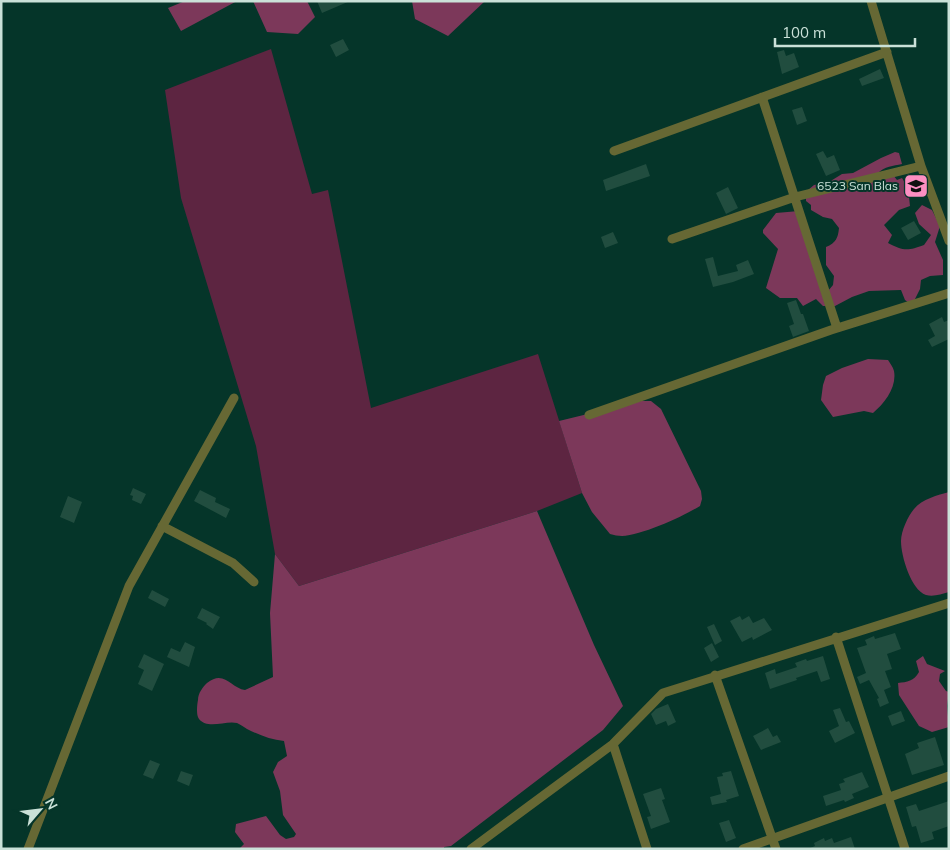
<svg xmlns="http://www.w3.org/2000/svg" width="950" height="850" font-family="Mulish,sans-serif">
  <rect width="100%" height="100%" fill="#053529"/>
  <path fill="#5d2541" d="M271,49L312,194L328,190L371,408L538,354L582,493L537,511L299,586L275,554L256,446L181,198L165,90Z"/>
  <path fill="#7c385a" d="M185,1H237L181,31L168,8Z
    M253,1H307L315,17L298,34L267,32Z
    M412,1H485L448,36L415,19Z
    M895,152L899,153L902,164C893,166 885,166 877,174L893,175L897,180L902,178L908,188L910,206L899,210L884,225L892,235L888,243C903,251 908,251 924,245L931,235L919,224L915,213L922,205L932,210L940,226L935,242L943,260V275L930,276L921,280L920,289L912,305L905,300L901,290L869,291L852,297L835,306H823L816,299L803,306L797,298H780L766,288L778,249L763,233V230L776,213L799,211L828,291L833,285L834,276L826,265V247C836,243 838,238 839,228L832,219L823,217L811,210V205L806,201V197L808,190L814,185L829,182L842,174L853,173L881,158Z
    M868,359L888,360C890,363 893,367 894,371C897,387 885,403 873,413L864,411L833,417L821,400L823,385L826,376L842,368Z
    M641,401H651L661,409L701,491L702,499L700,506C682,517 642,535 622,536C618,536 614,535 610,534L592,512L582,493L559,421Z
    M949,492V592C941,594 934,597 926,595C911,590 901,556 901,541C901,531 908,516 914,509C922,499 938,495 949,492Z
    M537,511L594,645L623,706L603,730L451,846L444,847V849H239L244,844L235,832L236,824L266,816L280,835L286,839L294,837L296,834L283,815L280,791L273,772L278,762L287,756L284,741C271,740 259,735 247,729C244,727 241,725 237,723C226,720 208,730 199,719C196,715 197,705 198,700C198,693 203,687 207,683C224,669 231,688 245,690L273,677L270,613L275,554L299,586Z
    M923,656L927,664L945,671L940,674L939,681L946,691L949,692L947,706L949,727L932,732L919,726L899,695L898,683C907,682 914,681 919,672L916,661Z"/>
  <path fill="#214d3f" d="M317,1H350L322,13Z
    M343,39L349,50L336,57L330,45Z
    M784,50L786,56L794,53L799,67L782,74L777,52Z
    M880,69L884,78L862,86L859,79Z
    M802,107L807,121L797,125L792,110Z
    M823,151L827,158L834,155L840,170L826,176L816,154Z
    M646,164L650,176L606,191L603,180Z
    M728,187L738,208L726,214L716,193Z
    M914,221L921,233L908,240L901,228Z
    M613,232L618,243L605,248L601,237Z
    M713,257L718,276L738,271L736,265L748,260L754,274L733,282L713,287L705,259Z
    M796,300L801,314H803L809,331L793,337L789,326L794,324L787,303Z
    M942,317L944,322L949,320V339L932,347L928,340L935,336L929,324Z
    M133,488L146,494L141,504L132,500L133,496L130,495Z
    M200,490L216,498L215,502L230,509L226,518L194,501Z
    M68,496L82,502L74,523L60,517Z
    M152,590L169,599L165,607L148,598Z
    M202,608L220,617L213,629L206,624L207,623L197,618Z
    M740,616L742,620L749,616L753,623L764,618L772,630L753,640L752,637L742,642L730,621Z
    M714,624L722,641L715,645L707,627Z
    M895,633L901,649L887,654L892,669L885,671L891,687L884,690L889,703L880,707L877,699L879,698L869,680L860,684L857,677L866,673L857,648L867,645L865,640L874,636L875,639Z
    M185,642L195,647L189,667L167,657L171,648L180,652Z
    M712,643L719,657L711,662L704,648Z
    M144,654L164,664L152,691L138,684L144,670L138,667Z
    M823,656L830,679L821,682L817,671L796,678L797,680L770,689L765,673L775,669L776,674L797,667L795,663L806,659L807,661Z
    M668,704L676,722L668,726L666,721L656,725L651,714L656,709Z
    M840,708L846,722L849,721L855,733L835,743L829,731L839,726L833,710Z
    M901,711L905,721L892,726L888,716Z
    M768,728L773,737L777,735L781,742L761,750L753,736Z
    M935,737L944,765L912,775L905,754L919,748L917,743Z
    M150,760L160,764L153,779L143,775Z
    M181,771L193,775L189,786L177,781Z
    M731,771L739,796L726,800L727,802L712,805L710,797L721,794L717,777L723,776L722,773Z
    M862,772L869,787L852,794L854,798L845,802L844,800L826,806L823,796L841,790L839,784L845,782L843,779Z
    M661,788L665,799L662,800L670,822L651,829L647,817L651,816L643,794Z
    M949,801V826L932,832L934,839L921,843L916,826L912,827L906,807L916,804L919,811Z
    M729,820L736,838L726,842L719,823Z
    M851,837L855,849H808L815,846L814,843L824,838L825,841L832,838L834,843Z"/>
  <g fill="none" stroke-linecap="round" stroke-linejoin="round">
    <path stroke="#666834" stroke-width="9" d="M871,1L921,166L949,241
      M762,97L837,328
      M614,151L887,52
      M672,239L795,197L921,166
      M589,415L831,330L949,293
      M162,526L233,563L254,582
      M836,637L905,849
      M715,675L776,849
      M613,744L647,849
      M28,849L129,586L234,398
      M471,849L613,744L663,693L949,603
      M743,849L949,776"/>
  </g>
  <defs>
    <symbol id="school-square" viewBox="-11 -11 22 22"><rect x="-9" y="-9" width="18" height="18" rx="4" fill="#fc8fc2" stroke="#053529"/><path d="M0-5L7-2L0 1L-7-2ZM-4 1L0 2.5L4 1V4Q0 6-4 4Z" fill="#111"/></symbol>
  </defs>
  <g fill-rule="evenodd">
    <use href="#school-square" x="902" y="172" width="28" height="28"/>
  </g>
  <g text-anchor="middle" stroke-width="4" stroke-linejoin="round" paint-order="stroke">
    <g font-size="12" fill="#cae1d8" stroke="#053529" text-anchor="end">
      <text x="898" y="190">6523 San Blas</text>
    </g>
  </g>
  <rect width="950" height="850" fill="none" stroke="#cae1d8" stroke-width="5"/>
  <g transform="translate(40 810) rotate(62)" stroke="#053529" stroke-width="4" paint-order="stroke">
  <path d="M0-4L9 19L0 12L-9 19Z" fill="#cae1d8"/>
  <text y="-8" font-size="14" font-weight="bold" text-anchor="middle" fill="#cae1d8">N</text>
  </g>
  <path d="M775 38v8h140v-8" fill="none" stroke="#cae1d8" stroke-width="2.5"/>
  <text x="782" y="38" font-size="15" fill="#cae1d8" stroke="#053529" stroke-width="4" paint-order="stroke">100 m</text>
</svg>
